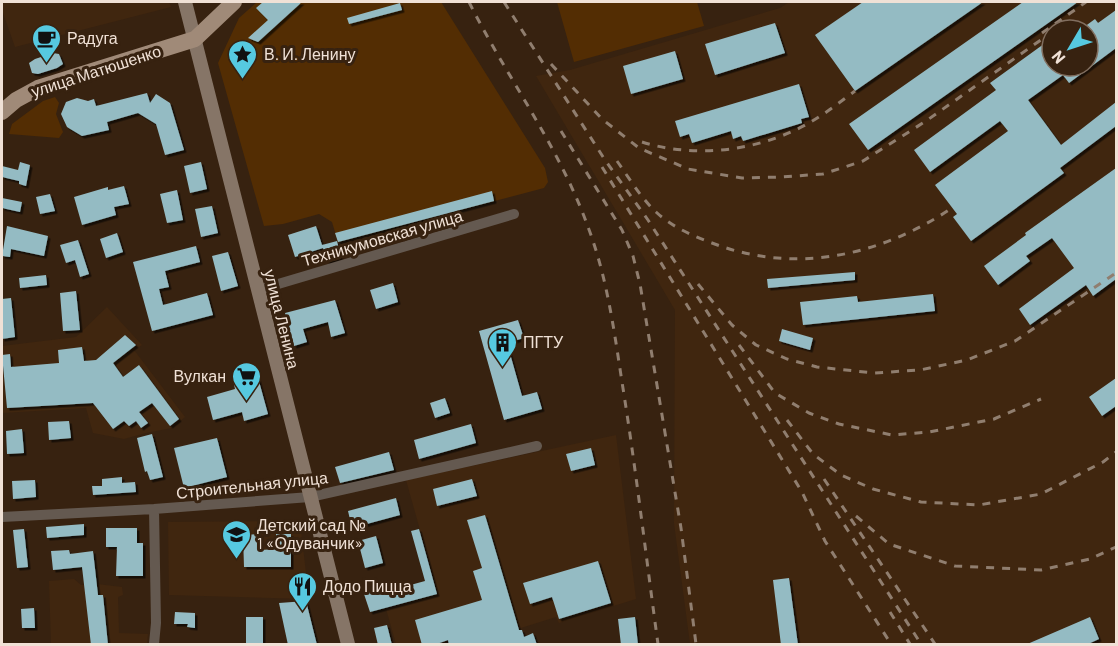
<svg xmlns="http://www.w3.org/2000/svg" width="1118" height="646" font-family="Barlow,sans-serif">
  <defs>
    <filter id="shadow"><feDropShadow dx="2.5" dy="2.5" stdDeviation="0" flood-color="#0009"/></filter>
  </defs>
  <rect width="100%" height="100%" fill="#372210"/>
  <path fill="#40260f" fill-rule="evenodd" d="M2,2H169L171,7L15,47L2,10Z
    M789,2H1116V644H690L674,523L675,310L536,76L570,70L780,8ZM1052,30H1088V66H1052Z
    M107,307L142,345L134,350L185,417L172,428L146,433L124,439L93,433L86,408L2,413V346L76,337Z
    M616,435L636,599L559,623L556,617L469,644H396L386,609L438,594L406,480Z
    M300,521L309,599L169,595L168,522Z
    M74,579L81,585L97,584L122,587L123,595L118,597L119,633L148,634L147,644H51L49,581Z"/>
  <path fill="#532d03" d="M257,2H441L545,168L548,182L544,188L338,242L332,222L319,214L283,224L264,226L218,63L239,18Z
    M557,2H697L704,26L574,62Z
    M55,97L59,103L56,114L63,132L59,138L9,134L12,124L43,101Z"/>
  <path fill="#94bbc3" filter="url(#shadow)" d="M263,2H302L258,42L248,38L268,20L256,8Z
    M863,2H983L855,91L815,35Z
    M1023,2H1078L868,150L849,124Z
    M400,3L402,10L349,24L347,18Z
    M1116,10V48L1069,83L1063,75L1028,100L1061,145L1116,102V126L1060,168L1064,173L971,241L953,217L957,214L935,185L1008,131L1000,121L930,172L914,150L996,90L990,83L1048,41L1052,46V66H1088V30H1080L1095,19L1098,23Z
    M775,23L785,53L715,75L705,44Z
    M675,51L683,79L631,94L623,66Z
    M53,53L59,54L63,64L57,68L38,74L32,73L29,63L35,59Z
    M799,84L809,117L801,119L802,123L743,141L741,136L733,139L731,131L692,143L689,134L680,137L675,121Z
    M147,93L150,103L156,94L170,103L184,150L165,155L156,124L138,113L107,122L109,130L82,136L67,127L61,114L66,102L77,98L88,101L94,99L96,106Z
    M20,162L30,165L26,186L19,184V181L2,177V166L18,170Z
    M201,162L207,189L190,193L184,166Z
    M1116,168V279L1093,296L1086,285L1030,325L1019,309L1074,268L1052,238L1026,256L1030,261L998,285L984,266L1026,235L1025,233Z
    M124,186L129,204L114,207L116,215L82,225L74,197L108,187V190Z
    M177,190L183,220L167,223L160,194Z
    M492,191L494,201L338,242L335,233Z
    M50,194L55,211L40,214L36,197Z
    M2,198L22,202L20,212L2,208Z
    M212,206L218,233L201,237L195,209Z
    M7,226L48,236L44,256L11,249L10,257L2,256Z
    M316,226L322,245L337,241L341,257L327,262L323,248L295,257L288,235Z
    M117,233L123,252L106,258L100,239Z
    M78,240L89,274L80,277L75,260L66,263L60,245Z
    M196,246L200,262L165,271L169,287L159,289L163,305L207,293L213,315L152,331L133,262Z
    M228,252L238,286L221,291L212,256Z
    M855,272V280L768,288L767,279Z
    M46,275L47,285L20,288L19,278Z
    M393,283L398,302L376,309L370,290Z
    M76,291L80,330L63,331L60,293Z
    M933,294L935,311L803,325L800,302L857,296L858,302Z
    M11,298L15,337L2,339V299Z
    M335,300L345,333L331,337L328,322L303,329L307,342L294,346L285,313Z
    M518,320L524,338L507,343L522,396L537,392L542,409L504,420L479,331Z
    M782,329L813,338L810,350L779,341Z
    M125,335L136,345L113,363L123,377L139,365L179,419L170,426L152,403L139,412L148,423L141,428L136,421L129,426L124,421L113,429L93,403L7,408L2,355L10,354L11,367L59,363L58,350L82,347L84,361L96,360Z
    M257,374L268,414L244,421L242,412L213,420L207,397L235,389L233,380Z
    M1116,378V406L1102,416L1089,397Z
    M445,398L450,413L435,418L430,403Z
    M69,421L71,438L49,440L48,422Z
    M471,424L476,443L419,459L414,440Z
    M22,429L24,453L7,454L6,431Z
    M152,434L163,477L150,480L147,471L145,472L137,438Z
    M217,438L227,477L184,488L174,448Z
    M591,448L595,465L571,471L566,454Z
    M389,452L394,470L340,483L335,467Z
    M122,477V483L135,482L136,492L93,495L92,486H102V479Z
    M472,479L477,496L437,506L433,489Z
    M35,480L36,497L13,499L12,481Z
    M396,498L400,515L352,528L348,511Z
    M485,515L519,630H522L524,637L533,633L537,645H449L448,640L434,645H422L415,620L482,600L473,571L482,568L467,520Z
    M84,524V535L47,538L46,527Z
    M106,528H137V543H143V576H116L117,547H106Z
    M24,529L28,567L17,568L13,530Z
    M419,529L437,594L370,612L363,591L383,586L385,592L425,581L411,531Z
    M261,534V550L276,549V534H291V567H244L243,535Z
    M376,536L383,563L365,568L358,541Z
    M69,550L70,554L93,551L98,595H103L108,645H91L82,567L53,570L51,551Z
    M598,561L611,603L559,619L552,597L530,604L523,583Z
    M789,578L798,645H781L773,580Z
    M306,601L317,645H288L279,603Z
    M34,608L35,628H22L21,609Z
    M175,612L195,613V628L187,627L188,624H174Z
    M246,617H263V645H246Z
    M635,617L638,645H621L618,619Z
    M1090,617L1099,639L1086,645H1025Z
    M387,625L392,645H378L374,628Z"/>
  <g fill="none" stroke-linecap="round" stroke-linejoin="round">
    <path stroke="#645950" stroke-width="10" d="M258,290L514,214
      M154,509L156,623L154,644
      M2,517L154,509L310,497L537,446"/>
    <path stroke="#867567" stroke-width="14" d="M185,2L348,644"/>
    <path stroke="#a08a78" stroke-width="16" d="M2,112L16,100L38,88L195,39L234,2"/>
    <path stroke="#907e6f" stroke-width="3" stroke-dasharray="8 8" stroke-linecap="butt" d="M469,2C507,78 559,146 588,227C607,277 614,330 622,382C636,469 646,557 658,644
      M504,2L605,160L648,220L921,644
      M1042,33L1086,2
      M551,64L602,119L639,148L688,169L742,178L781,177L823,174L863,161L926,121L1052,32
      M561,131L622,230L633,256L640,284L681,528L696,644
      M642,142C697,159 759,151 809,123C825,114 840,102 855,91
      M617,161C629,178 641,198 656,212C672,227 693,236 712,243C795,275 880,256 952,208
      M602,167L802,492L825,541L891,644
      M698,284L732,325L756,345L787,359L817,367L874,373L920,370L967,360L1015,341L1116,273
      M739,345L775,393L809,413L839,424L892,435L929,432L994,419L1041,399
      M787,420L813,454L841,475L873,489L921,502L979,505L1041,494L1103,462L1116,452
      M824,479L935,644
      M856,516L889,544L955,566L1041,570L1090,559L1116,547
      M890,612L910,644"/>
  </g>
  <defs>
    <symbol id="cafe-pin" viewBox="-11 -11 22 30"><path d="M0 17L-7.5 6A9.5 9.5 0 1 1 7.5 6Z" fill="#56c9e0" stroke="#372210"/><path d="M-5.5-4.5H6V0H3Q3 3.5 0 3.5H-2.5Q-5.5 3.5-5.5 0ZM3-3.2v2h1.7v-2ZM-6 4.5H4V6H-6Z" fill="#111"/></symbol>
    <symbol id="sight-pin" viewBox="-11 -11 22 30"><path d="M0 17L-7.5 6A9.5 9.5 0 1 1 7.5 6Z" fill="#56c9e0" stroke="#372210"/><path d="M0-6L1.8-2.2L6-1.7L2.9 1.2L3.7 5.4L0 3.3L-3.7 5.4L-2.9 1.2L-6-1.7L-1.8-2.2Z" fill="#111"/></symbol>
    <symbol id="building-pin" viewBox="-11 -11 22 30"><path d="M0 17L-7.5 6A9.5 9.5 0 1 1 7.5 6Z" fill="#56c9e0" stroke="#372210"/><path d="M-4-6H4V6H1V3H-1V6H-4ZM-2.5-4.3h1.7v1.8h-1.7ZM.8-4.3h1.7v1.8H.8ZM-2.5-1h1.7V.8h-1.7ZM.8-1h1.7V.8H.8Z" fill="#111"/></symbol>
    <symbol id="supermarket-pin" viewBox="-11 -11 22 30"><path d="M0 17L-7.5 6A9.5 9.5 0 1 1 7.5 6Z" fill="#56c9e0" stroke="#372210"/><path d="M-6-5.5h2.5l.6 2H6L4.5 2H-2.5L-4.4-4H-6ZM-1.5 3.2a1.3 1.3 0 1 0 .1 0ZM3 3.2a1.3 1.3 0 1 0 .1 0Z" fill="#111"/></symbol>
    <symbol id="school-pin" viewBox="-11 -11 22 30"><path d="M0 17L-7.5 6A9.5 9.5 0 1 1 7.5 6Z" fill="#56c9e0" stroke="#372210"/><path d="M0-5L7-2L0 1L-7-2ZM-4 1L0 2.5L4 1V4Q0 6-4 4Z" fill="#111"/></symbol>
    <symbol id="restaurant-pin" viewBox="-11 -11 22 30"><path d="M0 17L-7.5 6A9.5 9.5 0 1 1 7.5 6Z" fill="#56c9e0" stroke="#372210"/><path d="M-5-6h1v4h1v-4h1v4h1v-4h1v5L-1.5 .5V6h-2V.5L-5-1ZM5-6V6H3V1.5H1.5Q1.5-4 5-6Z" fill="#111"/></symbol>
  </defs>
  <g fill-rule="evenodd">
    <use href="#cafe-pin" x="30" y="22" width="33" height="45"/>
    <use href="#sight-pin" x="226" y="38" width="33" height="45"/>
    <use href="#building-pin" x="486" y="326" width="33" height="45"/>
    <use href="#supermarket-pin" x="230" y="360" width="33" height="45"/>
    <use href="#school-pin" x="220" y="518" width="33" height="45"/>
    <use href="#restaurant-pin" x="286" y="570" width="33" height="45"/>
  </g>
  <g text-anchor="middle" stroke-width="6" stroke-linejoin="round" paint-order="stroke">
    <g font-size="16" fill="#f0e1d6" stroke="#372210" text-anchor="start">
      <text x="67" y="44">Радуга</text>
      <text x="264" y="60">В. И. Ленину</text>
      <text x="523" y="348">ПГТУ</text>
      <text x="226" y="382" text-anchor="end">Вулкан</text>
      <text x="257" y="531">Детский сад №<tspan x="257" dy="18">1 «Одуванчик»</tspan></text>
      <text x="323" y="592">Додо Пицца</text>
    </g>
    <g font-size="16" fill="#f0e1d6" stroke="#372210">
      <text transform="translate(96 71) rotate(-18)" y="6">улица Матюшенко</text>
      <text transform="translate(382 238) rotate(-16)" y="6">Техникумовская улица</text>
      <text transform="translate(282 319) rotate(76)" y="6">улица Ленина</text>
      <text transform="translate(252 485) rotate(-6)" y="6">Строительная улица</text>
    </g>
  </g>
  <rect width="1118" height="646" fill="none" stroke="#f0e1d6" stroke-width="6"/>
  <g transform="translate(1070 48) rotate(231)"><circle r="28" fill="#372210" stroke="#816e5f" stroke-width="1.5"/>
  <path d="M0-4.5L10 22L0 15L-10 22Z" fill="#56c9e0"/>
  <text y="-9" font-size="16" font-weight="bold" text-anchor="middle" fill="#f0e1d6">N</text>
  </g>
</svg>
